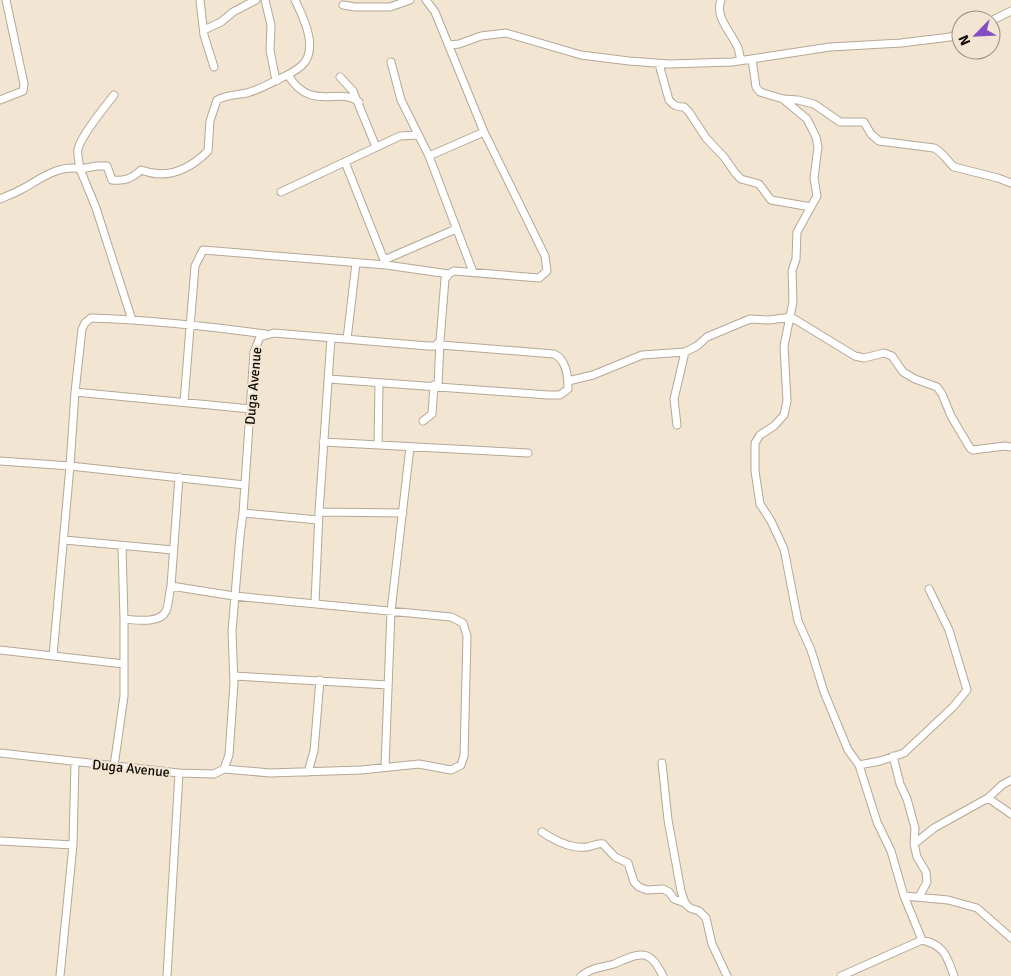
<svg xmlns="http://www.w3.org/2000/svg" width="1011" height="976" font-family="Signika,sans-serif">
  <rect width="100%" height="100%" fill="#f2e5d2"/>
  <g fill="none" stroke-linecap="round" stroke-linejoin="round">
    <defs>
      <path id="minor" d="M200,0L204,35L214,67
        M265,0L271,25L270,50L276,81
        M721,0C714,17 732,33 738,48C739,52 740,56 741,60
        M343,5L355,7H390L410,0
        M991,21L1011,11
        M204,30L221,22L233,12L256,0
        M449,45L459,44L481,36L506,33L581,55L629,61L669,64L732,62L830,47L901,43L950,37L961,33
        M752,59L756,87L760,92L783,99L798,100L814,104L840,122H864L871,134L879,141L934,148C944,153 946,160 954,167L998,178L1011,183
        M391,62L401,100L429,156L473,272
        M659,64L669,100C674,106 677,107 684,107L689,112L706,138L724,157L736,174L741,179L759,184L771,200L811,207
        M288,75C311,113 340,86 359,102
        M340,77L353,91L376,147
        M114,95C104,108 82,134 78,149C77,155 79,162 80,169L97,166H107L112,180C125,181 131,179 141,170C167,180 189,170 208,151L210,121L217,100C226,95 237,95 247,93C258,90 269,84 279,79C288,75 299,70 305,62C317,44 303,17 295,0
        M783,99L807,119L816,137L818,147L814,178L817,196L797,232L796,259L792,271L793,302L784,346L787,401L784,415L774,426L760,435L755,443V471L760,504L771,521L784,549L798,621L811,650L824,692L848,750L859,765L877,822L891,851L904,896L922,940
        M0,100L23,91L24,84L6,0
        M429,156L484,132
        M345,162L386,265
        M281,192L400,136L417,135
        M0,199C7,196 15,193 22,189C39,180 59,164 80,169L96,208L132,320
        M384,260L456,229
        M347,339L356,263
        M329,379L548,395H560L568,389C568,377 567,360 554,354L441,345
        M568,381L593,375L642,355L685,352L697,346L707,337L750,319L769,320L791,317L855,356L864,358L884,353L892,356L903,372L915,379L937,387L942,394L951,416L970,448L973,450L1005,446L1011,447
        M438,386L440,342
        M75,392L251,409
        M184,402L195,266L203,250L386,265L449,274
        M423,421L432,414L434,385
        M677,425L674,399L685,352
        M323,442L528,453
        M378,445L379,383
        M0,461L70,466L245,485
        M319,512L403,513
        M243,513L318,520
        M64,540L173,550
        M171,586L179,477
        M315,603L319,512L331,338
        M124,619C136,620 160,624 166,611C169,604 169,594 171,586L234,596L451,617L463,623L467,636L464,756L461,765L451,770L419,764L361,770L270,773L224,769
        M0,650L124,664
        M53,656L70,466L75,392L82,329L85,323L91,318C150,320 207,326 265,334
        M234,676L388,685
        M0,753L179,773L214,774L224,769L229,755L234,683L232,631L240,536L243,513L254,352L260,337L274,333L428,346H435L440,341L445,279L449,274L454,271L539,278L547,271L545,256L484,132L435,12L426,0
        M893,756L900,784L907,799L915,828L914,844L917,857L926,872L927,882L919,897
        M662,763L668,820L681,891L685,903L690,908L699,911L706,918L712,944L727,976
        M859,765L880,761L904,753L953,707L967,690L949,630L929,589
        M114,766L124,696V619L122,546
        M385,767L391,611L410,447
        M308,772L314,751L320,680
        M988,798L1011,814
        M542,832C554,840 572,849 587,847C593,846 597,843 603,844L615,857L628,863L634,882L639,887L647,890L663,889L669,892L674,899L685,903
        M0,841L73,845
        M914,844L934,828L988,798L1002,785L1011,780
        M904,896L948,900L977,908L1011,938
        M60,976L73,845L75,762
        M167,976L179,773
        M581,976C593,967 601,968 614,964C624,960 639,951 649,957C656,961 659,969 663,976
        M841,976L922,940C944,945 947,956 954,976"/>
    </defs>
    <use href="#minor" stroke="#b4a896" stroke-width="9"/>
    <use href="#minor" stroke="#fff" stroke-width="7"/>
  </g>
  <g text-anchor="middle" stroke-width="4.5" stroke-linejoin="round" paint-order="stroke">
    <g font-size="14" fill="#0f0b06" stroke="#f2e5d2">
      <text transform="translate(253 386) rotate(-85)" y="5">Duga Avenue</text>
      <text transform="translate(131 768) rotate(6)" y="5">Duga Avenue</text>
    </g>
  </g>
  <g transform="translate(976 35) rotate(246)"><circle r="24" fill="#f2e5d2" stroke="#978e80"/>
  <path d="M0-4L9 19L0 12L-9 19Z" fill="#854cc3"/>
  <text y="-8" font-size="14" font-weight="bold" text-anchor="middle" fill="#0f0b06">N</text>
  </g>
</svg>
